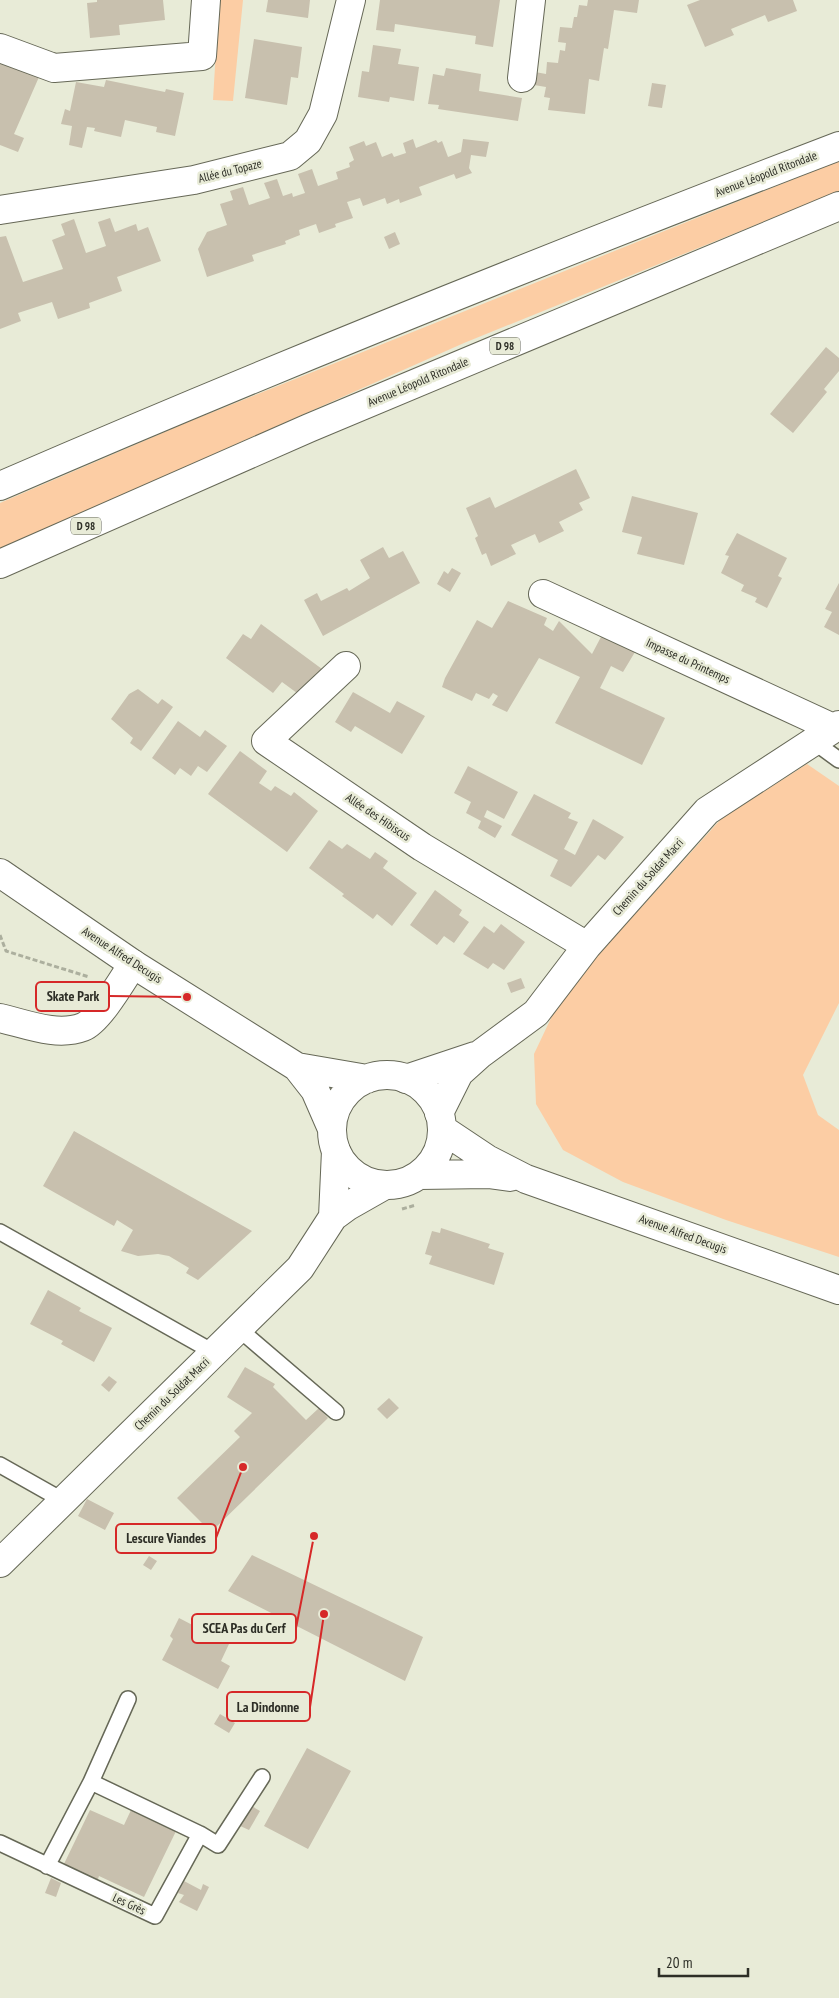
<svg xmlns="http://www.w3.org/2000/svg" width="839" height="1998" font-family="'PT Sans Narrow',sans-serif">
  <rect width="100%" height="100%" fill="#e8ebd7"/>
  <path fill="#fccda4" d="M219,0H243L233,101L213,100Z
    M839,161V191L464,343L0,549V503L188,422Z
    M807,764L839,786V1003L803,1075L818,1115L839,1130V1257L726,1220L623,1182L563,1150L536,1104L534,1054L562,995L721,819Z"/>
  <path fill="#c8c0ae" d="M97,0H163L165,20L119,25L120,35L90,38L87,3L97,2Z
    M268,0H310L308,18L266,12Z
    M380,0H500L493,47L475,44L476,36L395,24L394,32L376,30Z
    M588,0H639L637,13L614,10L608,49L604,48L599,81L589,79L585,114L548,110L550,98L544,97L546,87L534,85L535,72L546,74L547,62L558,63L560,50L565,51L566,43L558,42L560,27L572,28L574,17H577L579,5L587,6Z
    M700,0H793L797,11L768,22L765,15L731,29L734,35L705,47L687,5Z
    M254,39L302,47L298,78L291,77L287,105L245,98Z
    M373,45L401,49L398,64L419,67L414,101L390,97L389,102L358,97L362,71L369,72Z
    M0,59L39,77L14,134L24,138L18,152L0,145Z
    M446,68L481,74L479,91L522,98L518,121L438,109L439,105L428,104L433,74L444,76Z
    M106,80L165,92L166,89L184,93L175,136L156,132L157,127L125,120L121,137L94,131L95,128L87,127L82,148L69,145L72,126L61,124L65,109L70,111L76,82L104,87Z
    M652,83L666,85L662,108L648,106Z
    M413,139L416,148L436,140L438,143L442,141L448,157L461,152L463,139L489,142L486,157L471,155L469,168L472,173L456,179L454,174L419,187L422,195L400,203L399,199L387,204L385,198L363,206L360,198L347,202L353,218L335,224L336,227L319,233L316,224L299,230L300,235L285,241L286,244L252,255L254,261L207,277L198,249L207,232L227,225L220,204L233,200L230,191L243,187L249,205L270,198L264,183L277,179L283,196L292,193L293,197L305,193L298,174L312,169L318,186L338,179L336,172L350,167L349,163L354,160L349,147L364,141L366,146L376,142L382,157L392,153L394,157L406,153L403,143Z
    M110,218L115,232L136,224L138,231L148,227L161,261L117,277L122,291L89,303L90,308L58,319L52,302L18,313L21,321L0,329V237L6,236L23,282L63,269L52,240L65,235L61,224L74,219L86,253L106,246L98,222Z
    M395,232L400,244L389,249L384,237Z
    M826,347L839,358V371L824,389L827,392L793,433L770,414Z
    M576,469L590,498L579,503L583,510L559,522L564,531L539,543L535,534L511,545L516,554L491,566L486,553L482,555L475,538L478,536L466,508L490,497L495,508Z
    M632,496L698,513L684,565L637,554L642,537L622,532Z
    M737,533L787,558L778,576L782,578L767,608L755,602L757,598L741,591L744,585L721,573L729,556L725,555Z
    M383,547L389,558L403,551L420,583L323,636L304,600L317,593L321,601L347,588L349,591L370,578L360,560Z
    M452,568L461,573L450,592L437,584L444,571L448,574Z
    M839,583V635L824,627L832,612L825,609Z
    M508,601L547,618L544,625L553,631L559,621L592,654L602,635L635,652L623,672L611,666L600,688L665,718L642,765L555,723L580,677L539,658L507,712L492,705L498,696L493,693L489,699L476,693L472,701L442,687L445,678L477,620L492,628Z
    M261,624L322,669L301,696L282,682L273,693L226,658L243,634L251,639Z
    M138,689L158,704L162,699L173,707L141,751L130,743L133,738L111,719L129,694Z
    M353,692L390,713L397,701L425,716L402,754L355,726L351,732L335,722Z
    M178,721L200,737L205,730L227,746L207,772L198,766L191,776L180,768L175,775L152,758Z
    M240,751L267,771L259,783L271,791L275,786L291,796L294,792L318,811L287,852L208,794Z
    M468,766L518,792L504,819L487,810L484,817L502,826L495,838L478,828L481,821L466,813L471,802L454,793Z
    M534,794L571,813L568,818L578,822L564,849L575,855L593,819L624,837L605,860L598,855L571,887L550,876L558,860L511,835Z
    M329,840L342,849L347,844L370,859L375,852L388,861L383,868L417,893L392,926L377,914L373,919L342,896L344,894L309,868Z
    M435,890L462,910L459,915L469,922L454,943L444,936L437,945L410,925Z
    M501,924L525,942L504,970L493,963L488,969L463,954L484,926L494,933Z
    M521,978L525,988L511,993L507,983Z
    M74,1131L252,1231L198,1280L186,1273L189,1268L169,1256L158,1254L138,1256L121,1251L133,1230L117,1220L114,1226L43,1186Z
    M441,1228L490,1244L488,1248L504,1253L494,1285L429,1264L432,1256L425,1254L432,1231L440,1233Z
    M48,1290L81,1308L79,1311L112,1328L94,1362L61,1344L63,1341L30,1324Z
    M245,1367L275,1384L273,1387L306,1420L319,1408L328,1418L211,1532L177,1498L240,1437L234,1431L252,1413L227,1397Z
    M109,1376L117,1382L109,1392L101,1385Z
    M389,1398L399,1408L387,1419L377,1409Z
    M87,1499L114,1513L105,1530L78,1516Z
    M252,1555L423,1637L405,1681L228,1591Z
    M149,1556L157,1561L151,1570L143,1565Z
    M179,1618L229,1644L221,1661L230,1666L218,1689L162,1660L173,1639L170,1636Z
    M220,1714L235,1723L229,1733L214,1724Z
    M307,1748L351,1771L308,1849L264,1826Z
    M250,1805L260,1811L249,1830L238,1825Z
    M90,1810L124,1825L131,1810L178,1827L144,1897L99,1876L97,1882L63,1866Z
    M51,1878L61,1883L56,1897L45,1893Z
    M184,1881L201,1890L203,1884L209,1887L197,1911L179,1902L184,1895L178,1893Z"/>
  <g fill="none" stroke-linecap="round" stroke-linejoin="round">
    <defs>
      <path id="service" d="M813,741L839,760
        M0,1232L215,1353
        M239,1329L336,1412
        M0,1465L62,1500
        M91,1782L128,1699
        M0,1843L155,1916L200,1834L218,1845L262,1777
        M47,1866L91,1782L200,1834"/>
      <path id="minor" d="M0,48L54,68L202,56L206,0
        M522,78L531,0
        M0,210L194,180L290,156L308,141L323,114L351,0
        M543,594L833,728
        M346,666L266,741L422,847L587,946
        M0,1018C26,1024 57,1037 83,1027C99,1021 123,979 133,964
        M406,1079L475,1056
        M439,1113L459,1073L479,1055L536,1013L587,946L707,811L839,725
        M333,1217L336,1151
        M0,1563L300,1268L333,1217L348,1206L385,1185"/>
      <path id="tertiary" d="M0,873L133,964L297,1067L367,1079
        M297,1067L315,1090L332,1129
        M332 1130a55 55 0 1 1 110 0a55 55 0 1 1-110 0Z
        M442,1129L487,1159L526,1179L839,1290
        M419,1175L488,1174L510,1177"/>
      <path id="trunk" d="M0,486C277,366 557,254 839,146
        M0,564L309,428L839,206"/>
    </defs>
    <use href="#service" stroke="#666857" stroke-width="18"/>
    <use href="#minor" stroke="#666857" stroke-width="30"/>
    <use href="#tertiary" stroke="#666857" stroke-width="30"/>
    <use href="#trunk" stroke="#666857" stroke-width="30"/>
    <path stroke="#acaf9e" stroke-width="3" stroke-dasharray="5 2.5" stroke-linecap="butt" d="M0,935L6,951L89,977
      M402,1209L416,1205"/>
    <use href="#service" stroke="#fff" stroke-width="15"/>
    <use href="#minor" stroke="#fff" stroke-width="28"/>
    <use href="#tertiary" stroke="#fff" stroke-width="28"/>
    <use href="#trunk" stroke="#fff" stroke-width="28"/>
  </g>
  <g text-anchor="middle" stroke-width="5" stroke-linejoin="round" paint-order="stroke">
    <g fill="#e8ebd7" stroke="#65675b" stroke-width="1">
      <rect x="490" y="337.5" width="30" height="17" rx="4"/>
      <rect x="71" y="517.5" width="30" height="17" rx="4"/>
    </g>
    <g font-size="11" font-weight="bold" fill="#2d2e26">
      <text x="505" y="350">D 98</text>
      <text x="86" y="530">D 98</text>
    </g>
    <g font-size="12" fill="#2d2e26" stroke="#e8ebd7">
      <text transform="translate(230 171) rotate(-14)" y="4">Allée du Topaze</text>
      <text transform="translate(766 174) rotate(-21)" y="4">Avenue Léopold Ritondale</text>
      <text transform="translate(418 382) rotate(-23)" y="4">Avenue Léopold Ritondale</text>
      <text transform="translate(688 661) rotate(25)" y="4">Impasse du Printemps</text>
      <text transform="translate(378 817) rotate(34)" y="4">Allée des Hibiscus</text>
      <text transform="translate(648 877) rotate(-48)" y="4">Chemin du Soldat Macri</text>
      <text transform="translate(122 955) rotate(33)" y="4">Avenue Alfred Decugis</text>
      <text transform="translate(683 1234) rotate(20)" y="4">Avenue Alfred Decugis</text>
      <text transform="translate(172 1394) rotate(-44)" y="4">Chemin du Soldat Macri</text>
      <text transform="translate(129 1904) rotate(25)" y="4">Les Grès</text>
    </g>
  </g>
  <path fill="none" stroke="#d62828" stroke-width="2" d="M187 997L109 996M243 1467L216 1538M314 1536L296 1628M324 1614L310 1707"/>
  <g fill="#d62828" stroke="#e8ebd7" stroke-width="2">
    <circle cx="187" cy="997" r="5"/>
    <circle cx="243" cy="1467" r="5"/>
    <circle cx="314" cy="1536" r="5"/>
    <circle cx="324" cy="1614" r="5"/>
  </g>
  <g fill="#e8ebd7" stroke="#d62828" stroke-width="2">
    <rect x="36" y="982" width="73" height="29" rx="5"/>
    <rect x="116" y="1524" width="100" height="29" rx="5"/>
    <rect x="192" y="1614" width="104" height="29" rx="5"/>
    <rect x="227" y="1692" width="83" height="29" rx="5"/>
  </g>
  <g font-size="14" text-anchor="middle" font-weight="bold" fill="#2d2e26">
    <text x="73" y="1001">Skate Park</text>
    <text x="166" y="1543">Lescure Viandes</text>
    <text x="244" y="1633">SCEA Pas du Cerf</text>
    <text x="268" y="1712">La Dindonne</text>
  </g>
  <path d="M659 1968v8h89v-8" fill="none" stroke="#2d2e26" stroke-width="2.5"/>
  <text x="666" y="1968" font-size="15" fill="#2d2e26" stroke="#e8ebd7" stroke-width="4" paint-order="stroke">20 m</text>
</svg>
